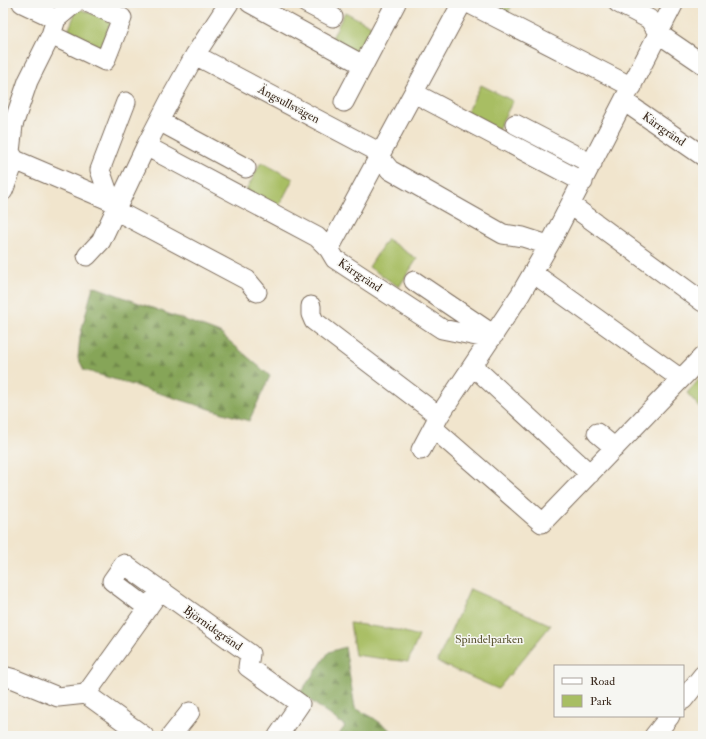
<svg xmlns="http://www.w3.org/2000/svg" width="706" height="739" font-family="'IM FELL Double Pica',serif">
  <defs>
    <pattern id="forest-firs" width="22" height="20" patternUnits="userSpaceOnUse"><rect width="22" height="20" fill="#86a559"/><path d="M5 1l3.5 6h-7zM16 11l3.5 6h-7z" fill="#6f8749"/></pattern>
  </defs>
  <rect width="100%" height="100%" fill="#f6f6f2"/>
  <filter id="ink" filterUnits="userSpaceOnUse"><feTurbulence type="fractalNoise" baseFrequency=".025" numOctaves="2"/><feDisplacementMap in="SourceGraphic" scale="8" xChannelSelector="R" yChannelSelector="G"/><feConvolveMatrix kernelMatrix="1 2 1 2 8 2 1 2 1" color-interpolation-filters="sRGB"/></filter>
  <filter id="wash" filterUnits="userSpaceOnUse"><feTurbulence type="fractalNoise" baseFrequency=".012" numOctaves="4" result="noise"/><feDisplacementMap in="SourceGraphic" scale="16" xChannelSelector="R" yChannelSelector="G"/><feGaussianBlur stdDeviation="0.9" result="paint"/><feColorMatrix in="noise" values="0 0 0 0 0 0 0 0 0 0 0 0 0 0 0 0 0 1.4 0 .05"/><feComposite in="paint" operator="in"/></filter>
  <g filter="url(#wash)">
    <rect width="100%" height="100%" fill="#f1e5cd"/>
    <path fill="#a8be63" stroke="#727440" d="M487,3H513L508,13Z
      M77,8L111,21L100,49L66,37Z
      M345,12L377,29L361,59L330,42Z
      M481,85L513,101L497,131L466,114Z
      M261,162L293,179L278,208L246,191Z
      M387,239L417,259L399,287L369,267Z
      M703,375V411L687,393Z
      M470,589L551,625L498,689L437,662Z
      M350,623L397,630L419,636L408,662L355,655Z"/>
    <path fill="url(#forest-firs)" stroke="#60683c" d="M93,286L220,333L270,376L249,421L84,370L78,358L80,336Z
      M345,647L355,708L372,717L399,736H338L345,726L300,693L329,652Z"/>
  </g>
  <g filter="url(#ink)">
    <g fill="none" stroke-linecap="round" stroke-linejoin="round">
      <defs>
        <path id="minor" d="M22,3L56,19
          M250,3L363,65
          M306,3L333,17
          M468,3L632,87
          M618,3L649,19L659,34L703,64
          M51,35L105,61L122,18L89,3
          M195,55L373,149L390,170L503,234L523,237L548,245
          M414,93L583,182
          M344,102L396,3
          M625,102L703,156
          M159,121L246,168
          M515,124L592,164
          M146,146L317,237L329,249L335,259L442,329L491,339
          M15,160L118,204
          M3,191L15,160L10,152L13,125L28,81L51,35L56,19L75,3
          M111,201L100,170L126,102
          M571,205L703,302
          M115,210L247,280L257,292
          M329,249L462,3
          M87,256L101,241L146,146L171,98L195,55L229,3
          M533,273L681,379
          M414,281L494,335
          M311,306V314L314,321L439,416
          M473,366L590,474
          M433,428L542,523L703,356
          M597,433L615,448
          M421,450L439,416L520,295L553,238L674,3
          M148,608L112,581L124,564L250,654L248,667L300,704L278,736
          M3,676L14,679L58,697L86,694L154,599
          M86,694L144,736
          M683,700L703,675
          M171,736L190,712
          M654,736L670,716"/>
      </defs>
      <use href="#minor" stroke="#7b6b5b" stroke-width="21"/>
      <use href="#minor" stroke="#fff" stroke-width="19"/>
    </g>
  </g>
  <g text-anchor="middle" stroke-width="3" stroke-linejoin="round" paint-order="stroke">
    <g font-size="12" fill="#3b2a1e" stroke="#f6f6f2">
      <text transform="translate(289 104) rotate(28)" y="4">Ängsullsvägen</text>
      <text transform="translate(664 129) rotate(35)" y="4">Kärrgränd</text>
      <text transform="translate(360 275) rotate(34)" y="4">Kärrgränd</text>
      <text transform="translate(213 628) rotate(35)" y="4">Björnidegränd</text>
    </g>
    <g font-size="12" fill="#5c5633" stroke="#f6f6f2">
      <text x="489" y="643">Spindelparken</text>
    </g>
  </g>
  <rect width="706" height="739" fill="none" stroke="#f6f6f2" stroke-width="16"/>
  <rect x="554" y="665" width="130" height="52" fill="#f6f6f2" stroke="#aba49d"/>
  <rect x="562" y="678" width="20" height="6" fill="#ffffff" stroke="#aba49d"/>
  <text x="590" y="685" font-size="12" fill="#3b2a1e">Road</text>
  <rect x="562" y="695" width="20" height="12" fill="#a8be63" stroke="#aba49d"/>
  <text x="590" y="705" font-size="12" fill="#3b2a1e">Park</text>
</svg>
